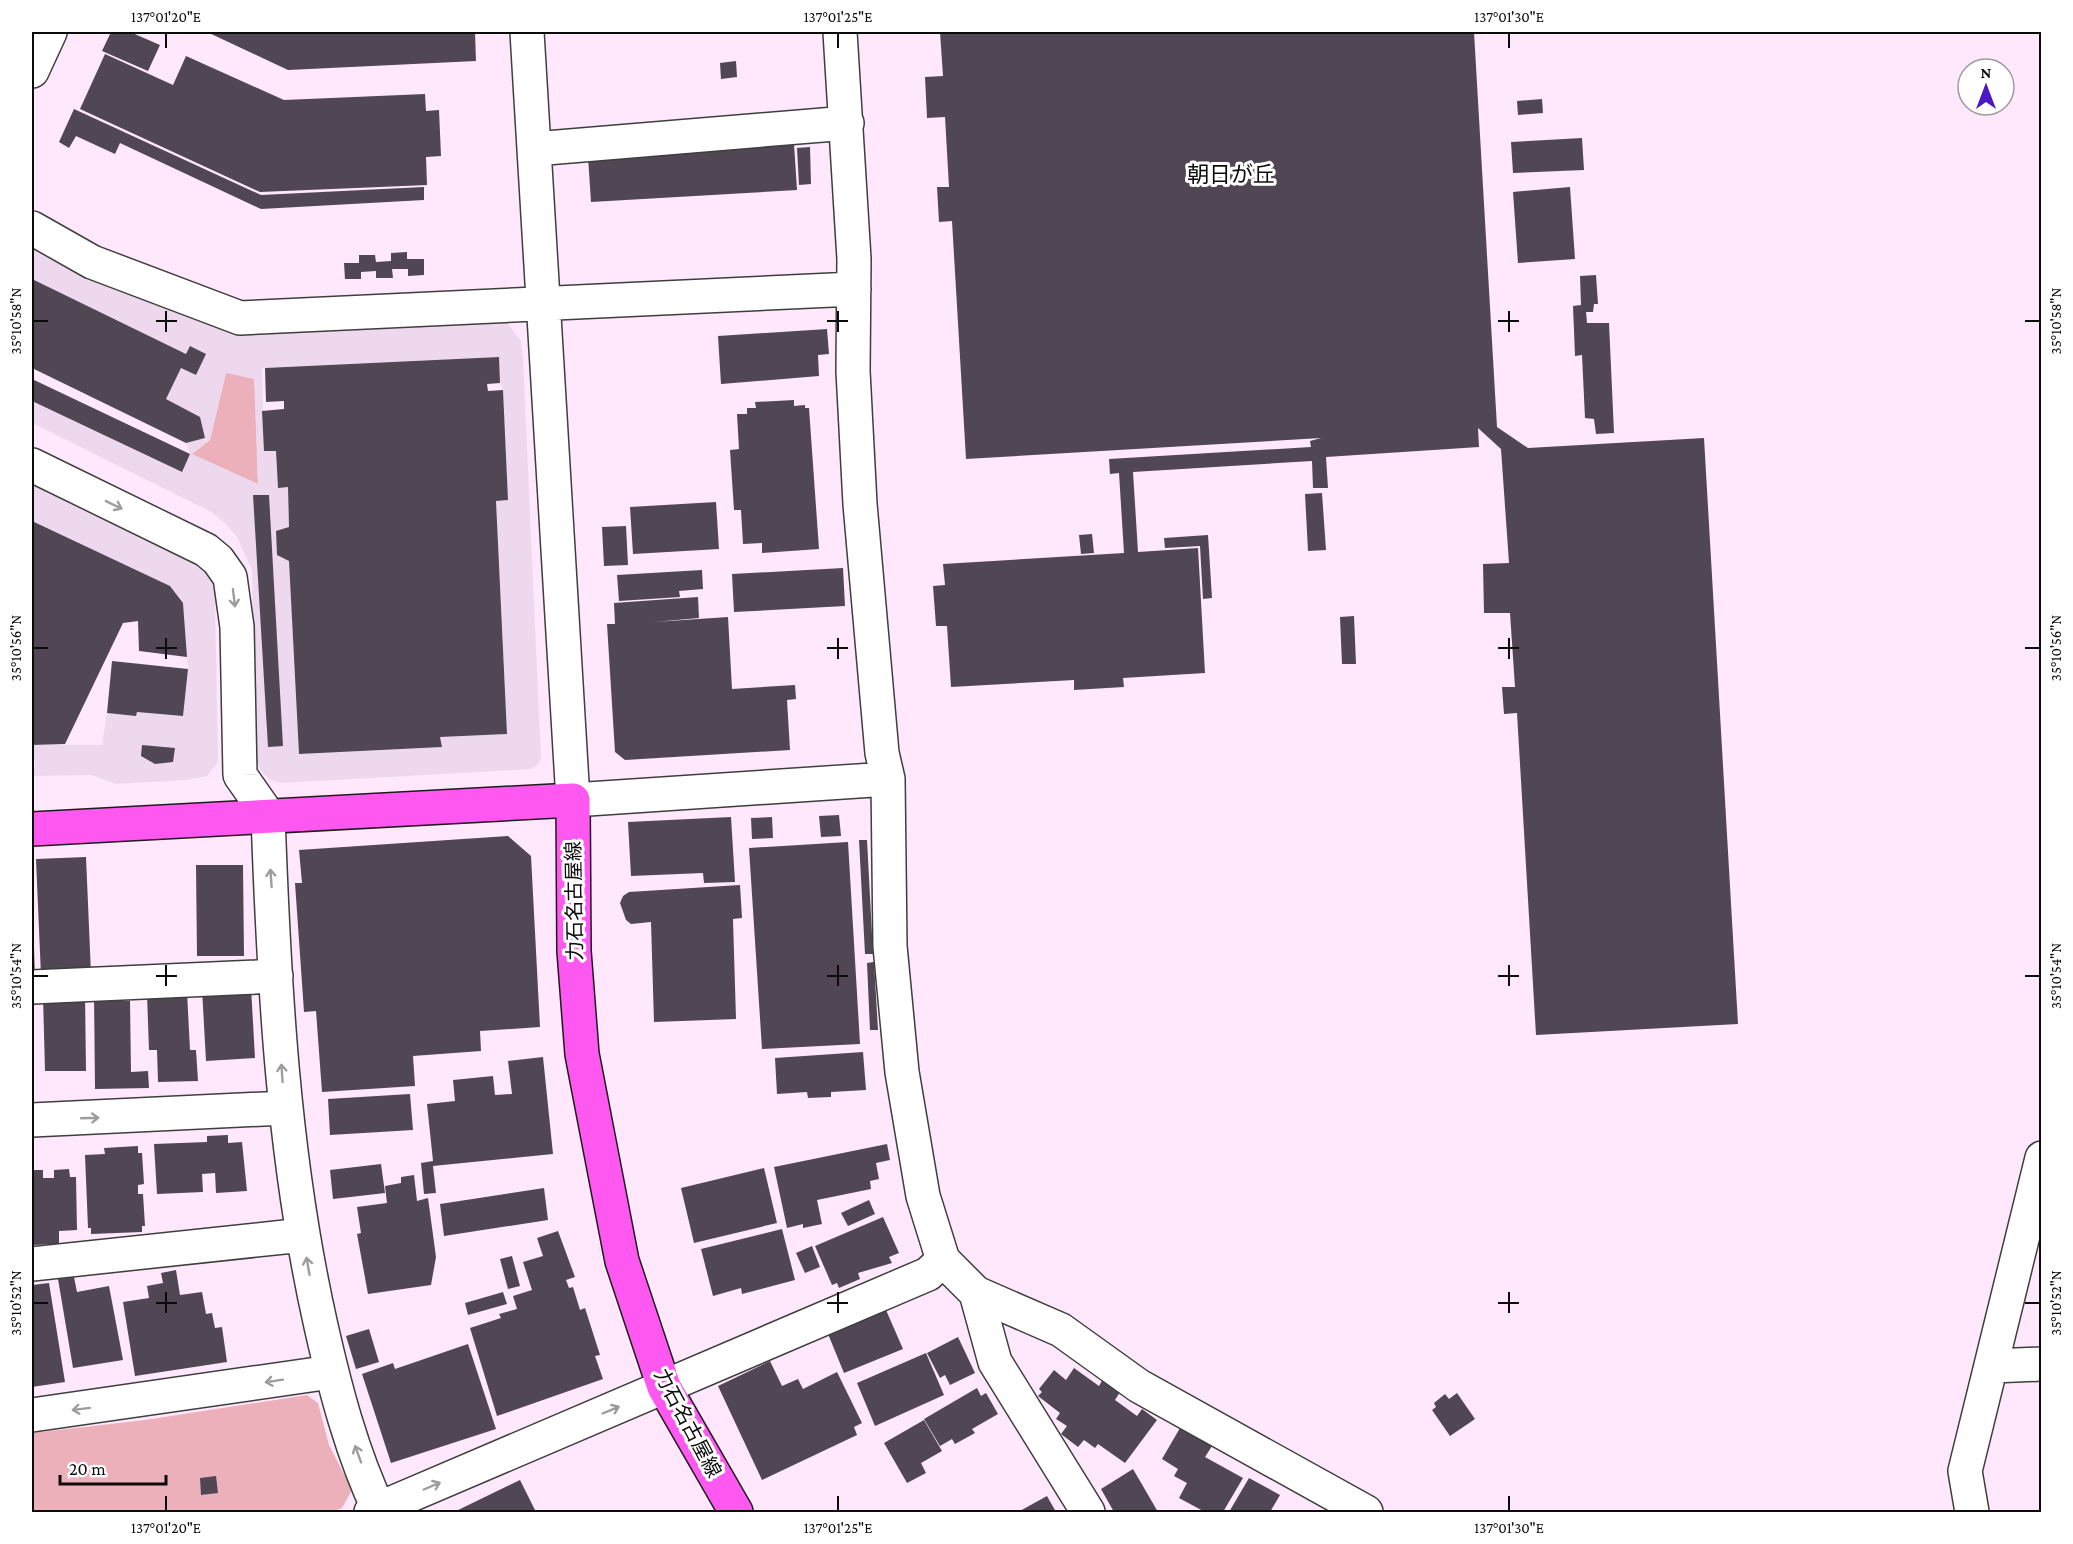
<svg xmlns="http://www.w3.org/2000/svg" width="2073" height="1544" font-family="'Crimson Pro','Noto Sans JP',serif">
  <rect width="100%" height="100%" fill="#ffe8fc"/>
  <path fill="#ecb0bb" d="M226,372L255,379L258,485L191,454L210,440Z
    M307,1395L318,1403L329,1445L352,1490L342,1508L331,1512H32V1433L145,1420Z"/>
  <path fill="#eed8ed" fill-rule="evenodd" d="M32,242L221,329L237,332L506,321L521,341L523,357L541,759L537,765L531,769L281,783L269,779L261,771L255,760L252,570L237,537L226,524L211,512L32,423V401L181,472L190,454L186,443L205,438L200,417L166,399L181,368L196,375L206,354L190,347L186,354L32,279ZM499,357L500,383L503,390L508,500L496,501L507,734L440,737L441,747L299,754L289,561L277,555L276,532L289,527L288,487H278L276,451L264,450L262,368ZM226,373L254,379L258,484L192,454L210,440Z
    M32,475L206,567L212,581L215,598L218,762L207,776L186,780L116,784L92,775L32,776V768H35V761H32V745H102L107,713L136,716L137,712L183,716L188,669L183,603L170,586L32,521Z"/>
  <path fill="#504654" d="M111,32H130L160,45L148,71L102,51Z
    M207,32H475L476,61L288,70Z
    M940,32H1474L1497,427L1528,448L1704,438L1738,1024L1536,1035L1517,713L1504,714L1502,687H1515L1510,613H1484L1483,564L1509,563L1501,449L1478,428L1479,447L1326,457L1328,488H1313L1312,461L1133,472L1138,552L1198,548L1205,673L1123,678L1124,687L1074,690V680L951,687L947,626H936L933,586L945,585L943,564L1124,553L1119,473L1110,474L1109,459L1311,447L1310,441L1321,438L966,459L952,221L939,222L937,187H949L945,117L927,118L925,77L943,76Z
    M105,54L173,85L186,56L284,100L425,94L426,111L439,110L441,156L426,157L427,185L260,192L80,109Z
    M736,61L737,77L721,79L720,63Z
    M1542,99L1543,113L1518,115L1517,101Z
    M74,109L261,195L424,187V200L261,209L120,143L115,154L76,136L69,148L59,142Z
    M1582,138L1584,170L1513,173L1511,142Z
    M794,144L797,190L591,202L588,157Z
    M810,147L811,184L799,185L797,148Z
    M1570,187L1575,259L1518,263L1513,192Z
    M407,252V259H424V275L408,276V269H392L393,278H376V271L361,272V279H345L344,263H359V255H375L376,262L391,261V253Z
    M1596,275L1598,304H1594L1593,312H1586L1587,323H1609L1614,433L1596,434L1594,419L1585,418L1582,355L1575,356L1573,306L1581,305L1580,276Z
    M32,279L186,354L190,346L206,354L196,375L181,368L166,399L200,417L205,438L186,443L32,368Z
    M827,329L829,354L818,355L819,376L721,384L718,336Z
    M499,357L500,383L487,384L488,391L503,390L508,500L496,501L507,734L440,737L442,747L299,754L289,561L277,555L276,531L289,527L288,487L278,488L276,451H264L262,411L284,409V401L266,402L265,368Z
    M32,379L190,454L182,472L32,401Z
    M794,400V406L805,405V408H809L819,549L762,553V543L743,544L741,510H734L730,450L739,449L737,414H747V408H756L755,402Z
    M1322,493L1326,550L1308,551L1305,494Z
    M253,495H269L283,746L268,747Z
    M716,502L719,549L633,554L630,507Z
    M32,521L170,586L183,603L187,657L139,651L138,621L123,623L65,744L32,745Z
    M626,526L628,565L604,566L602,527Z
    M1092,534L1094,553L1081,554L1079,535Z
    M1208,535L1212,598L1203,599L1200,546L1165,548L1164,538Z
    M843,568L845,606L734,612L732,574Z
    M702,570L703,589L679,591L680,597L619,601L617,575Z
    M698,597L699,618L654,622L728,617L732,689L795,685L796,699L787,700L790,750L625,760L615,752L607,624H615L614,603Z
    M1354,616L1356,664H1342L1340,617Z
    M112,661L188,669L183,716L137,712L136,716L107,713Z
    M142,745L175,748L173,762L155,764L141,756Z
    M839,815L841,836L821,837L819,816Z
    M731,817L735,882L704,883L703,873L631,876L628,822Z
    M772,817L773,838L752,839L751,818Z
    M508,836L531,856L540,1027L480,1031L481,1051L413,1056L415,1086L322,1092L316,1011L304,1012L295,883H302L299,850Z
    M859,840H867L873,954H865Z
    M848,842L860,1044L762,1049L749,848Z
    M86,857L91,974L41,976L36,859Z
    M196,865H243L244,956H197Z
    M740,885L742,918L733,919L736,1019L654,1022L651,922L631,924L626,920L620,903L623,896L629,892Z
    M32,918H33L35,978H32Z
    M874,962L878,1030H870L867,963Z
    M251,987L255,1058L206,1061L202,989Z
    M187,992L190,1050H196L198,1081L158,1082L157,1050H149L147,994Z
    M117,993V1001H130L131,1072L148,1071L149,1088L95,1089L94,994Z
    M85,995L86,1071H45L43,996Z
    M863,1052L866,1090L831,1092V1097L808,1098L807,1092L777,1094L775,1058Z
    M543,1057L553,1154L433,1166L436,1193L424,1194L421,1163L433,1161L427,1104L455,1101L453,1080L493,1076L495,1095L512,1094L508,1061Z
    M410,1094L413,1130L330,1135L328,1099Z
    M228,1135V1143L242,1142L247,1191L216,1193L215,1173L202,1174L203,1192L157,1194L154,1144L207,1142V1136Z
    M887,1144L890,1160L876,1163L879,1179L870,1181L871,1189L817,1200L822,1224L803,1228V1224L787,1228L774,1167Z
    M138,1146V1153H142L144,1184L138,1185V1194H143L145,1226H142V1232L91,1234V1228H88L85,1155L105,1154L104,1148Z
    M381,1164L385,1193L333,1199L330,1170Z
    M764,1168L777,1223L694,1243L681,1188Z
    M69,1169L70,1177H76L77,1230L59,1231V1244L32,1245V1170H43V1178H54V1170Z
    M414,1175L417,1201L428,1198L436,1257L431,1285L368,1294L357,1234L361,1233L357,1207L387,1203L385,1186L401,1183V1177Z
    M544,1188L548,1220L444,1236L440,1204Z
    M869,1200L875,1214L848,1226L841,1213Z
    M883,1217L899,1253L889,1257L892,1263L858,1273L860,1279L839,1288L837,1283L832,1285L815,1246Z
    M782,1229L795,1280L742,1294L741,1288L713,1296L701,1249Z
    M558,1231L575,1277L566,1280L569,1288L573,1287L580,1310L585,1308L600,1355L595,1356L603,1379L497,1416L470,1328L501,1318L499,1314L517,1309L513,1296L532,1290L523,1262L543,1256L537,1238Z
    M812,1246L820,1267L805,1273L796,1253Z
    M512,1256L520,1286L508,1289L500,1259Z
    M176,1270L180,1295L202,1292L206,1314L212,1313L215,1328L222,1327L227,1362L135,1376L123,1302L149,1298L147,1286L163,1283L161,1273Z
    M74,1277L77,1292L109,1286L123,1360L73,1368L58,1279Z
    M49,1283L65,1382L32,1387V1285Z
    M503,1292L507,1304L468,1315L465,1303Z
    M886,1310L903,1349L844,1373L828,1334Z
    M369,1329L379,1362L356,1369L346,1336Z
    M958,1337L975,1373L950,1385L945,1375L940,1378L927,1353Z
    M468,1344L496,1429L391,1463L362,1374L393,1363L395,1369Z
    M926,1353L944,1395L875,1426L857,1383Z
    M770,1361L782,1386L798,1379L803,1389L837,1372L862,1423L854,1427L857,1435L762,1480L718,1386Z
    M1074,1368L1099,1386L1103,1379L1120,1392L1115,1400L1137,1416L1142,1409L1157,1420L1125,1463L1098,1444L1095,1448L1084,1440L1078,1447L1061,1434L1067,1426L1056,1419L1060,1413L1038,1396L1042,1392L1039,1389L1054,1370L1066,1380Z
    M977,1388L981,1396L986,1393L998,1414L972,1429L975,1433L955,1444L952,1439L940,1446L924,1419Z
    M1457,1393L1475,1419L1450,1436L1432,1410L1436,1407L1434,1403L1445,1394L1449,1399Z
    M924,1420L942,1451L921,1463L926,1473L907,1483L884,1443Z
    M1180,1428L1212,1446L1205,1457L1243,1478L1223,1512H1205L1179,1498L1187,1483L1174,1476L1178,1469L1162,1459Z
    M1133,1469L1158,1512H1114L1101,1489Z
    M216,1476L218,1493L201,1495L200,1478Z
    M1249,1478L1280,1495L1270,1512H1229Z
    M520,1480L536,1512H454Z
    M1047,1496L1056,1512H1018Z"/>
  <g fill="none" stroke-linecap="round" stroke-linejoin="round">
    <defs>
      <path id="minor" d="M527,32L573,800L888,779
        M840,32L854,259L853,371L860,504L882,753L888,779L890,946L902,1072L923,1196L943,1260L976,1293L1061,1330L1139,1386L1366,1512
        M32,71L50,32
        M534,149L847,123
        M32,228L92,262L240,318L854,289
        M32,465L206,550L218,560L230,577L237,627L240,775L268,815C274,986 283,1158 321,1326C335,1388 352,1454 380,1512
        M32,987L276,976
        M32,1120L284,1108
        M32,1264L303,1235
        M976,1293L995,1362L1088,1512
        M1992,1366L2042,1364
        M32,1415L331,1372
        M371,1512L928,1274L943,1260
        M1972,1512L1965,1471L2042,1158"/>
      <path id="major" d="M32,829L573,800L574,951L582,1054L622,1261L664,1387L736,1512"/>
    </defs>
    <use href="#minor" stroke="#3e3e3e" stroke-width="36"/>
    <use href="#major" stroke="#1c1c1c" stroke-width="36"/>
    <use href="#minor" stroke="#fff" stroke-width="33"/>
    <use href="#major" stroke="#ff58f1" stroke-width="33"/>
  </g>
  <defs><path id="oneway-shaft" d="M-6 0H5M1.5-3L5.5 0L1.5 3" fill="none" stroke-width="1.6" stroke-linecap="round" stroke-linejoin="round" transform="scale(1.5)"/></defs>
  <g stroke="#9d9d9d">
    <use href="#oneway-shaft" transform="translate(114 505) rotate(26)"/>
    <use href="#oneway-shaft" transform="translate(234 598) rotate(83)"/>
    <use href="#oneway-shaft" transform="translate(271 878) rotate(-94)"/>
    <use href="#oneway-shaft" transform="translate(282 1073) rotate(-94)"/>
    <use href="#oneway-shaft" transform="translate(90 1118) rotate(-2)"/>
    <use href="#oneway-shaft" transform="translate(308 1266) rotate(-100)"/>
    <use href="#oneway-shaft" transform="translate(274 1381) rotate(171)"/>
    <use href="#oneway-shaft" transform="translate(81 1409) rotate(173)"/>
    <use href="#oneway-shaft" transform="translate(611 1410) rotate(-23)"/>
    <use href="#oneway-shaft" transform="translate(358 1454) rotate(-110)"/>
    <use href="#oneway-shaft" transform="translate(432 1486) rotate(-23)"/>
  </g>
  <path fill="none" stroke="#0b0b0b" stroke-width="2" d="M166,33V48M838,33V48M1509,33V48M166,311V332M838,311V332M1509,311V332M33,321H48M156,321H177M827,321H848M1498,321H1519M2025,321H2040M166,638V659M838,638V659M1509,638V659M33,648H48M156,648H177M827,648H848M1498,648H1519M2025,648H2040M166,965V986M838,965V986M1509,965V986M33,976H48M156,976H177M827,976H848M1498,976H1519M2025,976H2040M166,1292V1313M838,1292V1313M1509,1292V1313M33,1303H48M156,1303H177M827,1303H848M1498,1303H1519M2025,1303H2040M166,1496V1511M838,1496V1511M1509,1496V1511"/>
  <g text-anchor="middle" stroke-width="6" stroke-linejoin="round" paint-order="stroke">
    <g font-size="20" fill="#0b0b0b" stroke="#fff">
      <text transform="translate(574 901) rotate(-91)" y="7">力石名古屋線</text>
      <text transform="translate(688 1423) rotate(62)" y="7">力石名古屋線</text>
    </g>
    <g font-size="22" fill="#0b0b0b" stroke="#fff">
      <text x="1231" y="182">朝日が丘</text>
    </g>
  </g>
  <rect width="2073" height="1544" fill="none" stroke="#ffffff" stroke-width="66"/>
  <g transform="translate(1986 87)"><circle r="28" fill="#ffffff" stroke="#9d9d9d" stroke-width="1.5"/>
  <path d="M0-4.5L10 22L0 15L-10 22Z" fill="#491ac4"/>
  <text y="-9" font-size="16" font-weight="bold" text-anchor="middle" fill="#0b0b0b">N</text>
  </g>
  <path d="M60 1475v9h106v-9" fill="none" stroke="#0b0b0b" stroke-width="3"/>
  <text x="69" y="1475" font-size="18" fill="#0b0b0b" stroke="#ffffff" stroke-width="4.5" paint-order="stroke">20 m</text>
  <rect x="33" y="33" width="2007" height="1478" fill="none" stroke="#0b0b0b" stroke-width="2"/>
  <g font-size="15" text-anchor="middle" fill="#0b0b0b">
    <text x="166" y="22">137°01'20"E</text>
    <text x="838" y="22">137°01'25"E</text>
    <text x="1509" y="22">137°01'30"E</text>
    <text transform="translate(16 321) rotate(-90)" y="5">35°10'58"N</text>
    <text transform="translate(2056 321) rotate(-90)" y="5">35°10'58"N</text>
    <text transform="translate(16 648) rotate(-90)" y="5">35°10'56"N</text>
    <text transform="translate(2056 648) rotate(-90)" y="5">35°10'56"N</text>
    <text transform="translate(16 976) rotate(-90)" y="5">35°10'54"N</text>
    <text transform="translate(2056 976) rotate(-90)" y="5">35°10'54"N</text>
    <text transform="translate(16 1303) rotate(-90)" y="5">35°10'52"N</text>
    <text transform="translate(2056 1303) rotate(-90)" y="5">35°10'52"N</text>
    <text x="166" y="1533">137°01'20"E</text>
    <text x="838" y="1533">137°01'25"E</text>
    <text x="1509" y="1533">137°01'30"E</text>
  </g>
</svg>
